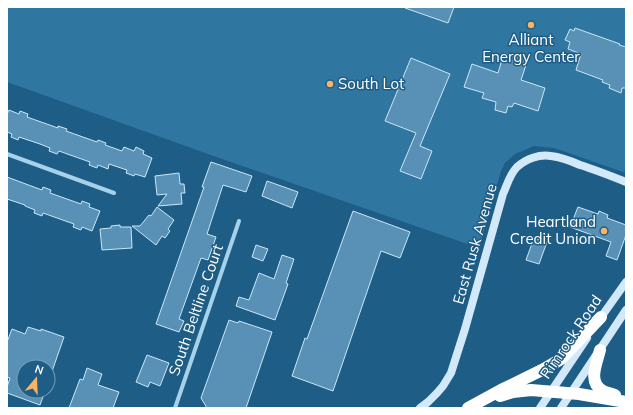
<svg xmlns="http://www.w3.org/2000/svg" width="633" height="415" font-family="Mulish,sans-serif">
  <rect width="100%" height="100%" fill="#1e5d85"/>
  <path fill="#2f76a1" d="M7,7H626V173L554,148L534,146L515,154L505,163L501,171L479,248L208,154L7,82Z"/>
  <path fill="#5891b5" stroke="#cbe7f7" d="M405,7H454L448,23L405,8Z
    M575,28L620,44L619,45L626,47V88H622L621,93L609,88L610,85L602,82L603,80L576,70L581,54L568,49L570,42L565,40L570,29L574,31Z
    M504,53L516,57L517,55L528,59L521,80L545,88L538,111L514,103L512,107L508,106L506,113L495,110L496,102L482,98L484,93L464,87L472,64L498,73Z
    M411,58L450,74L420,146L432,151L421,179L400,171L416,133L385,121Z
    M9,110L19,114L20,111L28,114L27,117L58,128V126L67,129L66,131L97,142L98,140L106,143L105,145L122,151L124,147L134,151L136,147L144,151L143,154L152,158L145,177L135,174L134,176L126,173L127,170L109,164L108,169L98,165L97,168L89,165L90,162L73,156L59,151L57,154L49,151L50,148L40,144L19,137L18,140L11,137L12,134L7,132V114Z
    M211,162L252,176L246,192L223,185L207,234L216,237L208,260L201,258L179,319L184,321L179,332L156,324L204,187H202Z
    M179,173L180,184H184L185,193H181L182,204L158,206L167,194L157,195L155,176Z
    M7,177L42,190L43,187L51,190L50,193L81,204L82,201L90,204L89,207L100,211L92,231L82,227L81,230L73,227L74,224L43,213L42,216L34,213L35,210L25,206V205L7,199Z
    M267,181L298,192L292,208L262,196Z
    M157,207L174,220L168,229L170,231L165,238L162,236L156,245L132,226H140L149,215L151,216Z
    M578,207L598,214L599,211L608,215L607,218L626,225V235L617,260L606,256L611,242L570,227Z
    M353,211L410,232L400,258L381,251L333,391L292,376L305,338L307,339Z
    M120,225V227H131L132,248L102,250L100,229L111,228V226Z
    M534,238L547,242L539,264L526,260Z
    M256,245L268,249L263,261L252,257Z
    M282,255L294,259L286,283L288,284L275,320L236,306L239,297L249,300L259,273L274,279Z
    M229,320L238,323L239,321L272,332L246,408H207L201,398Z
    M28,327L41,331V329L64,337L49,380H48V367H24V391H45L40,405L7,393V387L10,378L7,377V342L12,329L25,334Z
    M147,355L169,363L160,386L150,382L148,387L136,382Z
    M87,368L102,374L98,385L119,392L113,408H69L80,379L83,380Z"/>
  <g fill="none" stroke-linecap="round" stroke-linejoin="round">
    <path stroke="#a6d1ea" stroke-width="4" d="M7,154L114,193
      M175,408L239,221"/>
    <path stroke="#d1e9f8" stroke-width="8" d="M599,320L626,282
      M420,408L428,402L437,393L443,386L451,373L465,329L503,194C507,185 510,174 517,167C526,159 539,154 551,156C561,157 571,161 580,165C596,170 611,176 626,182
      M540,408L587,338
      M561,408L626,310"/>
    <path stroke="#fff" stroke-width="12" d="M600,350C597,363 587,382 603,391C606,393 611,393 615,395
      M500,396L513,392L531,390L579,394L626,402
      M468,408L501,390L544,369L561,359L601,317"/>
  </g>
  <g fill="#f9b465" stroke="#1e5d85" stroke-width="1.5">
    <circle cx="531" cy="25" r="4"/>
    <circle cx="330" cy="84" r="4"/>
    <circle cx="604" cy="231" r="4"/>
  </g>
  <g text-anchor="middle" stroke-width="3" stroke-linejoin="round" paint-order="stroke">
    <g font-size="15" fill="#fff" stroke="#1e5d85">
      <text x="531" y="45">Alliant<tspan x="531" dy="17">Energy Center</tspan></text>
      <text x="338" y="89" text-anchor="start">South Lot</text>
      <text x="596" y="227" text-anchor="end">Heartland<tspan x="596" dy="17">Credit Union</tspan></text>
    </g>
    <g font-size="15" fill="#fff" stroke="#1e5d85">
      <text transform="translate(475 244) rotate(-74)" y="5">East Rusk Avenue</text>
      <text transform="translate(196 310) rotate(-71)" y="5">South Beltline Court</text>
      <text transform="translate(571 337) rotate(-56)" y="5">Rimrock Road</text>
    </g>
  </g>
  <rect width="633" height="415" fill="none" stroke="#ffffff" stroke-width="16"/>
  <g transform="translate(36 379) rotate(19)"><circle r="19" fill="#1e5d85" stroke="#789eb6"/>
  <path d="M0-3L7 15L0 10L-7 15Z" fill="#f9b465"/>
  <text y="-6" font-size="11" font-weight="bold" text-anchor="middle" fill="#ffffff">N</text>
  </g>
</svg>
